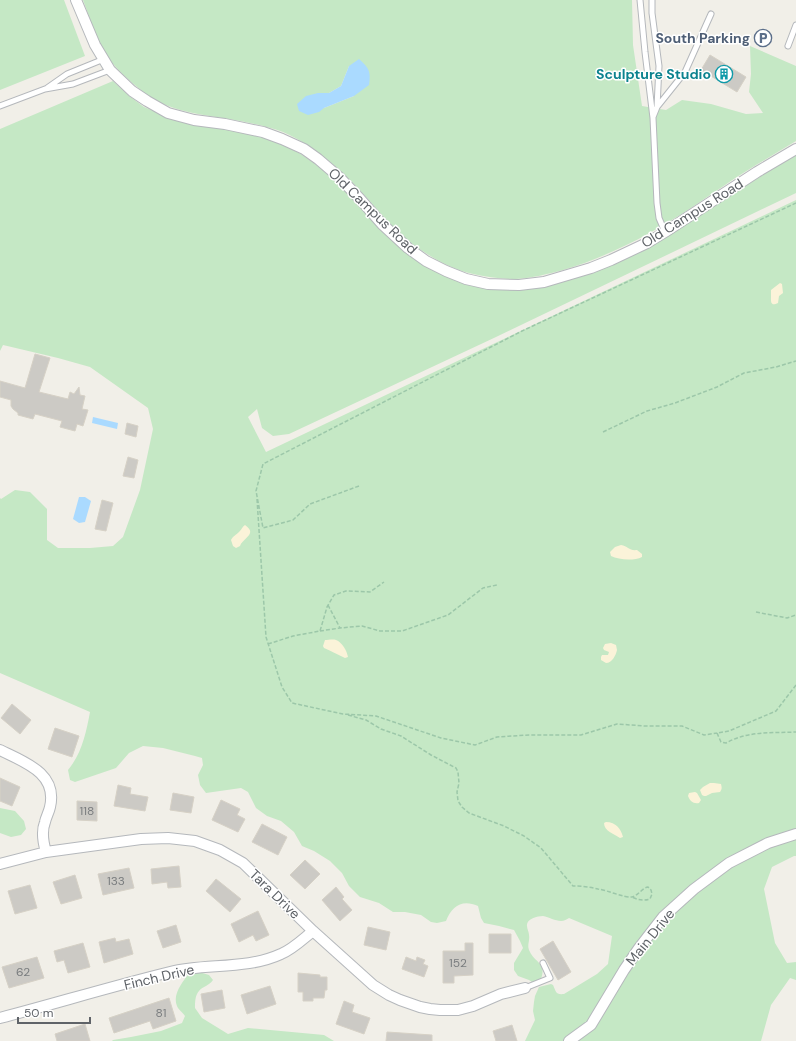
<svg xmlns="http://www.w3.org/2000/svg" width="796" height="1041" font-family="'DM Sans',sans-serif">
  <rect width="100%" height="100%" fill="#f1efe8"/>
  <path fill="#c5e8c5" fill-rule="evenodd" d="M0,0H64L85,56L0,90Z
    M83,0H632L633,45L642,106L666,110L682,100L711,104L746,114L763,113L749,92L751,74L750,46L796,66V141C780,151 764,160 748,170C730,181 712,194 694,206C653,233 610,256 563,270C548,274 532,278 516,279C501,279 484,277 469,273C449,268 429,256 412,244C395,231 381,214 367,198C344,172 315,146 283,132C256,122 227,119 198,114C182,111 164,106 150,97C145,94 141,90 136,86C119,72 106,58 96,37C91,25 88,12 83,0ZM349,66L354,96L324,108L318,93H329L341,86Z
    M113,81L128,95L144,107L166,116L258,136L280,143L299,153L314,163L335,180L358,204L381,230L405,252L425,265L443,275L545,286L593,273L615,263L692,220L796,154V193L496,337L289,434L273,436L262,428L257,409L248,417L266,452L796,200V856H794L772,867L764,889L775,943L787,963L796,962V980L790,978L771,1005L761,1041H525L535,1020L533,1011L534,1002L535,996L539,987L551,984L553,985C556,991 555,995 564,994L597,974L608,964L612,936L569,918C567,919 564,921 561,921C555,921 549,917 543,916C537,916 526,919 527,926C527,929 529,932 529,935C530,941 527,945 529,950C534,963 547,962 541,979L534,983L532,982L529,980L518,976L514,970V963L523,948L520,941L514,930L499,926L484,923L481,918L478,906C462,899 452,906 446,921L437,923L431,922L421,915L405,912H393L379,903L360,897L349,886L342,873L330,861L314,851L302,846L294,832L281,821L267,816L256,808L248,792L241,788L206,793L200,785L198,775L203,765L202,758L195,756L163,748L143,746L129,753L116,768L75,782L70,780L68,770C82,753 86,733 90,712L0,673V498L1,499L15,490L30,492L47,509V540L58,548H90L113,546L123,537L140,490L153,429L148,408L90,367L58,358L3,345L0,351V129Z
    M0,808L15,811L24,821L26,829L21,835L11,837L0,833Z
    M199,972L209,975L213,980C209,986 203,986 199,991C195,995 195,1003 195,1008L202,1018L228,1034L248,1028L324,1035L334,1041H112L113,1040L131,1037L161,1031L182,1023L185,1016C183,1013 178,1009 177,1006C172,994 183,982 189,973Z"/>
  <path fill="#fbf3d9" d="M780,283L782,284L783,293L779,296L778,303C770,307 771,301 771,296C771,294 771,292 771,290Z
    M245,525C258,534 243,538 240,546L236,548L233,546L231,540C233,536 236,535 239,532C242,529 242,527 245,525Z
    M621,545C628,546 629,551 637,550L642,554V557C634,561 619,560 611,556L610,552L615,547Z
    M325,640C328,640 333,639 336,640C342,642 347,651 348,657L345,658C337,654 331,651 324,648L323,646Z
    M611,643L616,645L617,650C616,655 612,663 606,663L601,660V657L602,655H608L609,652L604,650L603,648L605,644Z
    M710,783H714L721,784C722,788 722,789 720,792L712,793L706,796H704L702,795L700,790L703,787Z
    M695,792L697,793L701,800L699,803C693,804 690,801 688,796L689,793Z
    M606,822C616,822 621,829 623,837L620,838C614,834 604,831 604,823Z"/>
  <path fill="#aadaff" d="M359,59C369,68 371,71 369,85L354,96L324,108L319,112L308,115L299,111L297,104L306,96L318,93H329L341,86L349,66Z
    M93,417L118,423L117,429L92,423Z
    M79,497H85L91,501L85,522L79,523L73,519Z"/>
  <path fill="#cccac5" stroke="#d6d1c6" d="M710,55L746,77L737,92L701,70Z
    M35,354L50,358L39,392L68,399L70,392L74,394L79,387L80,395L85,396L82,409L88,410L83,426L77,424L75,431L60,427L62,421L35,414L33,419L18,415V413L13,409L11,406V400L0,397V381L25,388Z
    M127,423L138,426L136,437L125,434Z
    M128,457L138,460L134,478L123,476Z
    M102,500L113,503L106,531L95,529Z
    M12,704L31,720L20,734L1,718Z
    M55,728L79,736L72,757L48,749Z
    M0,778L20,787L12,806L0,801Z
    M118,785L131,788L130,794L148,797L145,811L114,806Z
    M173,793L194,797L191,813L170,810Z
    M221,800L240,809L237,815L245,819L238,832L212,820Z
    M77,801L97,802V821L77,820Z
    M262,824L287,837L278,855L252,842Z
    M305,860L320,874L305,889L290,875Z
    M179,866L181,887L168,888L167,882L152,884L151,869Z
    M129,868L134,888L103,895L98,874Z
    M75,875L82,898L61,904L53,882Z
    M216,879L241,899L230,912L206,891Z
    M30,885L37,908L15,914L8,891Z
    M336,887L344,897L342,899L352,910L340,921L322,900Z
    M258,911L269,935L256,941L253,935L239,942L231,924Z
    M176,925L181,942L163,948L157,931Z
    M368,927L390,932L386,950L364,945Z
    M489,934H511V953H489Z
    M115,938L116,942L129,939L133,954L104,963L99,942Z
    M553,941L571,972L558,980L540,949Z
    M83,943L90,967L68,973L64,960L57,962L54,951Z
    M465,943H473V975L454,976V983H443V951H465Z
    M37,957L44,978L9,988L2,967Z
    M406,957L416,961L417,957L425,960L423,964L428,966L424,977L402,969Z
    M298,973L320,975V977H327V990H325L324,998H313V1001H303V992H298Z
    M270,986L276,1004L247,1014L241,995Z
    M222,990L225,1008L204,1012L201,994Z
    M169,998L176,1021L153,1029L150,1021L114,1033L109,1018Z
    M344,1001L354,1005L352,1012L370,1018L364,1034L336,1024Z
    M85,1024L90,1041H57L55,1034Z
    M512,1025L517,1041H496L493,1031Z
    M387,1032L432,1035V1041H386Z"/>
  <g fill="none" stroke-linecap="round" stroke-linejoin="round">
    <defs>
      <path id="service" d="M640,0L645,52L653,118L657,203L659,218L665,232
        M652,0V13L659,66L657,107L653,117
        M788,46L796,25
        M47,88L67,74L104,59
        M0,106L45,89L73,84L110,70
        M657,107L685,72L711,14
        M525,988L550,978L543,963"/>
      <path id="minor" d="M76,0L95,45L110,70L132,91L147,101L168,113L194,120L225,124L263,132L282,139L304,149L318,159L339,177L360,199L382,224L408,248L426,261L446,271L466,279L488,284L519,285L544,282L591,268L611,260L647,243L665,232L757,172L796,149
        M0,750C24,762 58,773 50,807C49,812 46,817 45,822C41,832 43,842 46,852
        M0,864L46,852L141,839L168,838L195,841L220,850L243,863L313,931L373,985L389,995L400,1000L420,1007L430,1009L440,1010H458L473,1006L501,994L525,988
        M0,1018C57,1003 113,986 170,972C206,963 246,970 281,954C293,949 303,939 313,931
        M569,1041L591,1025L624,970L639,948L663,917L694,889L729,863L768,843L796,834"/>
    </defs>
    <use href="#service" stroke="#b5b8bc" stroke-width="7"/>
    <use href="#minor" stroke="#b5b8bc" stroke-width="12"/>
    <path stroke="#9cc7a9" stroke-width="1.5" stroke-dasharray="4 2" stroke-linecap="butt" d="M603,432L647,411L675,403L717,387L744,373L776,367L796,361
      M359,486L310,504L293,520L263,528L256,491L263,464L522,331L796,203
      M257,499L266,637L282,687L292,703L343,714L376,716L441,738L475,745L497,737L529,735H581L617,724L645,726H682L704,735L717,733
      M328,605L340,628
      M756,612L787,618L796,615
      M320,631L340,628L362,626L380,631H402L448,615L483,588L497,585
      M268,644L293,636L320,631L327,607L334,595L346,591L370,592L384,582
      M796,685L776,711L729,731L717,733L721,742L726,743C747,731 772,733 796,732
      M348,715L366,720L381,729L401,736L431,755L456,768L458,772L459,783L457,792L458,801L462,807L469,813L504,826L524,836L541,848L573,886C581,886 590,887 598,889C607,890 624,898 632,897C639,895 642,888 648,887L651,890L652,894L650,899C643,901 638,900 632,897"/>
    <use href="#service" stroke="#fff" stroke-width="5"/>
    <use href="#minor" stroke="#fff" stroke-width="10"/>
  </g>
  <defs>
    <symbol id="parking-ring" viewBox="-11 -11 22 22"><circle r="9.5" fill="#fff" stroke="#5c6f8a" stroke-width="1.5"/><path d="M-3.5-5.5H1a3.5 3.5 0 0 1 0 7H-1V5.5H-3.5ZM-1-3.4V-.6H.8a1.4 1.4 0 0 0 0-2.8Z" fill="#5c6f8a"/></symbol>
    <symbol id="building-ring" viewBox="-11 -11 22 22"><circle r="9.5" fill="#fff" stroke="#0f9aa8" stroke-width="1.5"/><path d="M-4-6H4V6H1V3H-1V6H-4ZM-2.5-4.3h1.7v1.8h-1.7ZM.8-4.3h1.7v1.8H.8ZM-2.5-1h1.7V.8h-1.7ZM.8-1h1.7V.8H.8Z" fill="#0f9aa8"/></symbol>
  </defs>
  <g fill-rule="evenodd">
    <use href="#parking-ring" x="753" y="28" width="20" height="20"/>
    <use href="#building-ring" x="714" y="64" width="20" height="20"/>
  </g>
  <g text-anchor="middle" stroke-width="3" stroke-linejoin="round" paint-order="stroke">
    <g font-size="12" fill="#7a7d7f">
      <text x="87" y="815">118</text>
      <text x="116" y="885">133</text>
      <text x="458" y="967">152</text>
      <text x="23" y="976">62</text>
      <text x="161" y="1017">81</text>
    </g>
    <g font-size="14" font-weight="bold" fill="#4e5e75" stroke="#fff" text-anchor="end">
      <text x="750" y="43">South Parking</text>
    </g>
    <g font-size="14" font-weight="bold" fill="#0d838f" stroke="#fff" text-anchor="end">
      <text x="711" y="79">Sculpture Studio</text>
    </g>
    <g font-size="14" fill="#5f6368" stroke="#fff">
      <text transform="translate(373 211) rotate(44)" y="5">Old Campus Road</text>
      <text transform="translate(692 213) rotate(-32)" y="5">Old Campus Road</text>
      <text transform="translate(275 894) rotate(44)" y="5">Tara Drive</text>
      <text transform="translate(650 937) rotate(-51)" y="5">Main Drive</text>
      <text transform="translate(159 977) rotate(-13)" y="5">Finch Drive</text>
    </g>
  </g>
  <path d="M18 1017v6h72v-6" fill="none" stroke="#5f6368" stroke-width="2"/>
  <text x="24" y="1017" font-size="12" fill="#5f6368" stroke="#ffffff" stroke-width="3" paint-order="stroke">50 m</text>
</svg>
